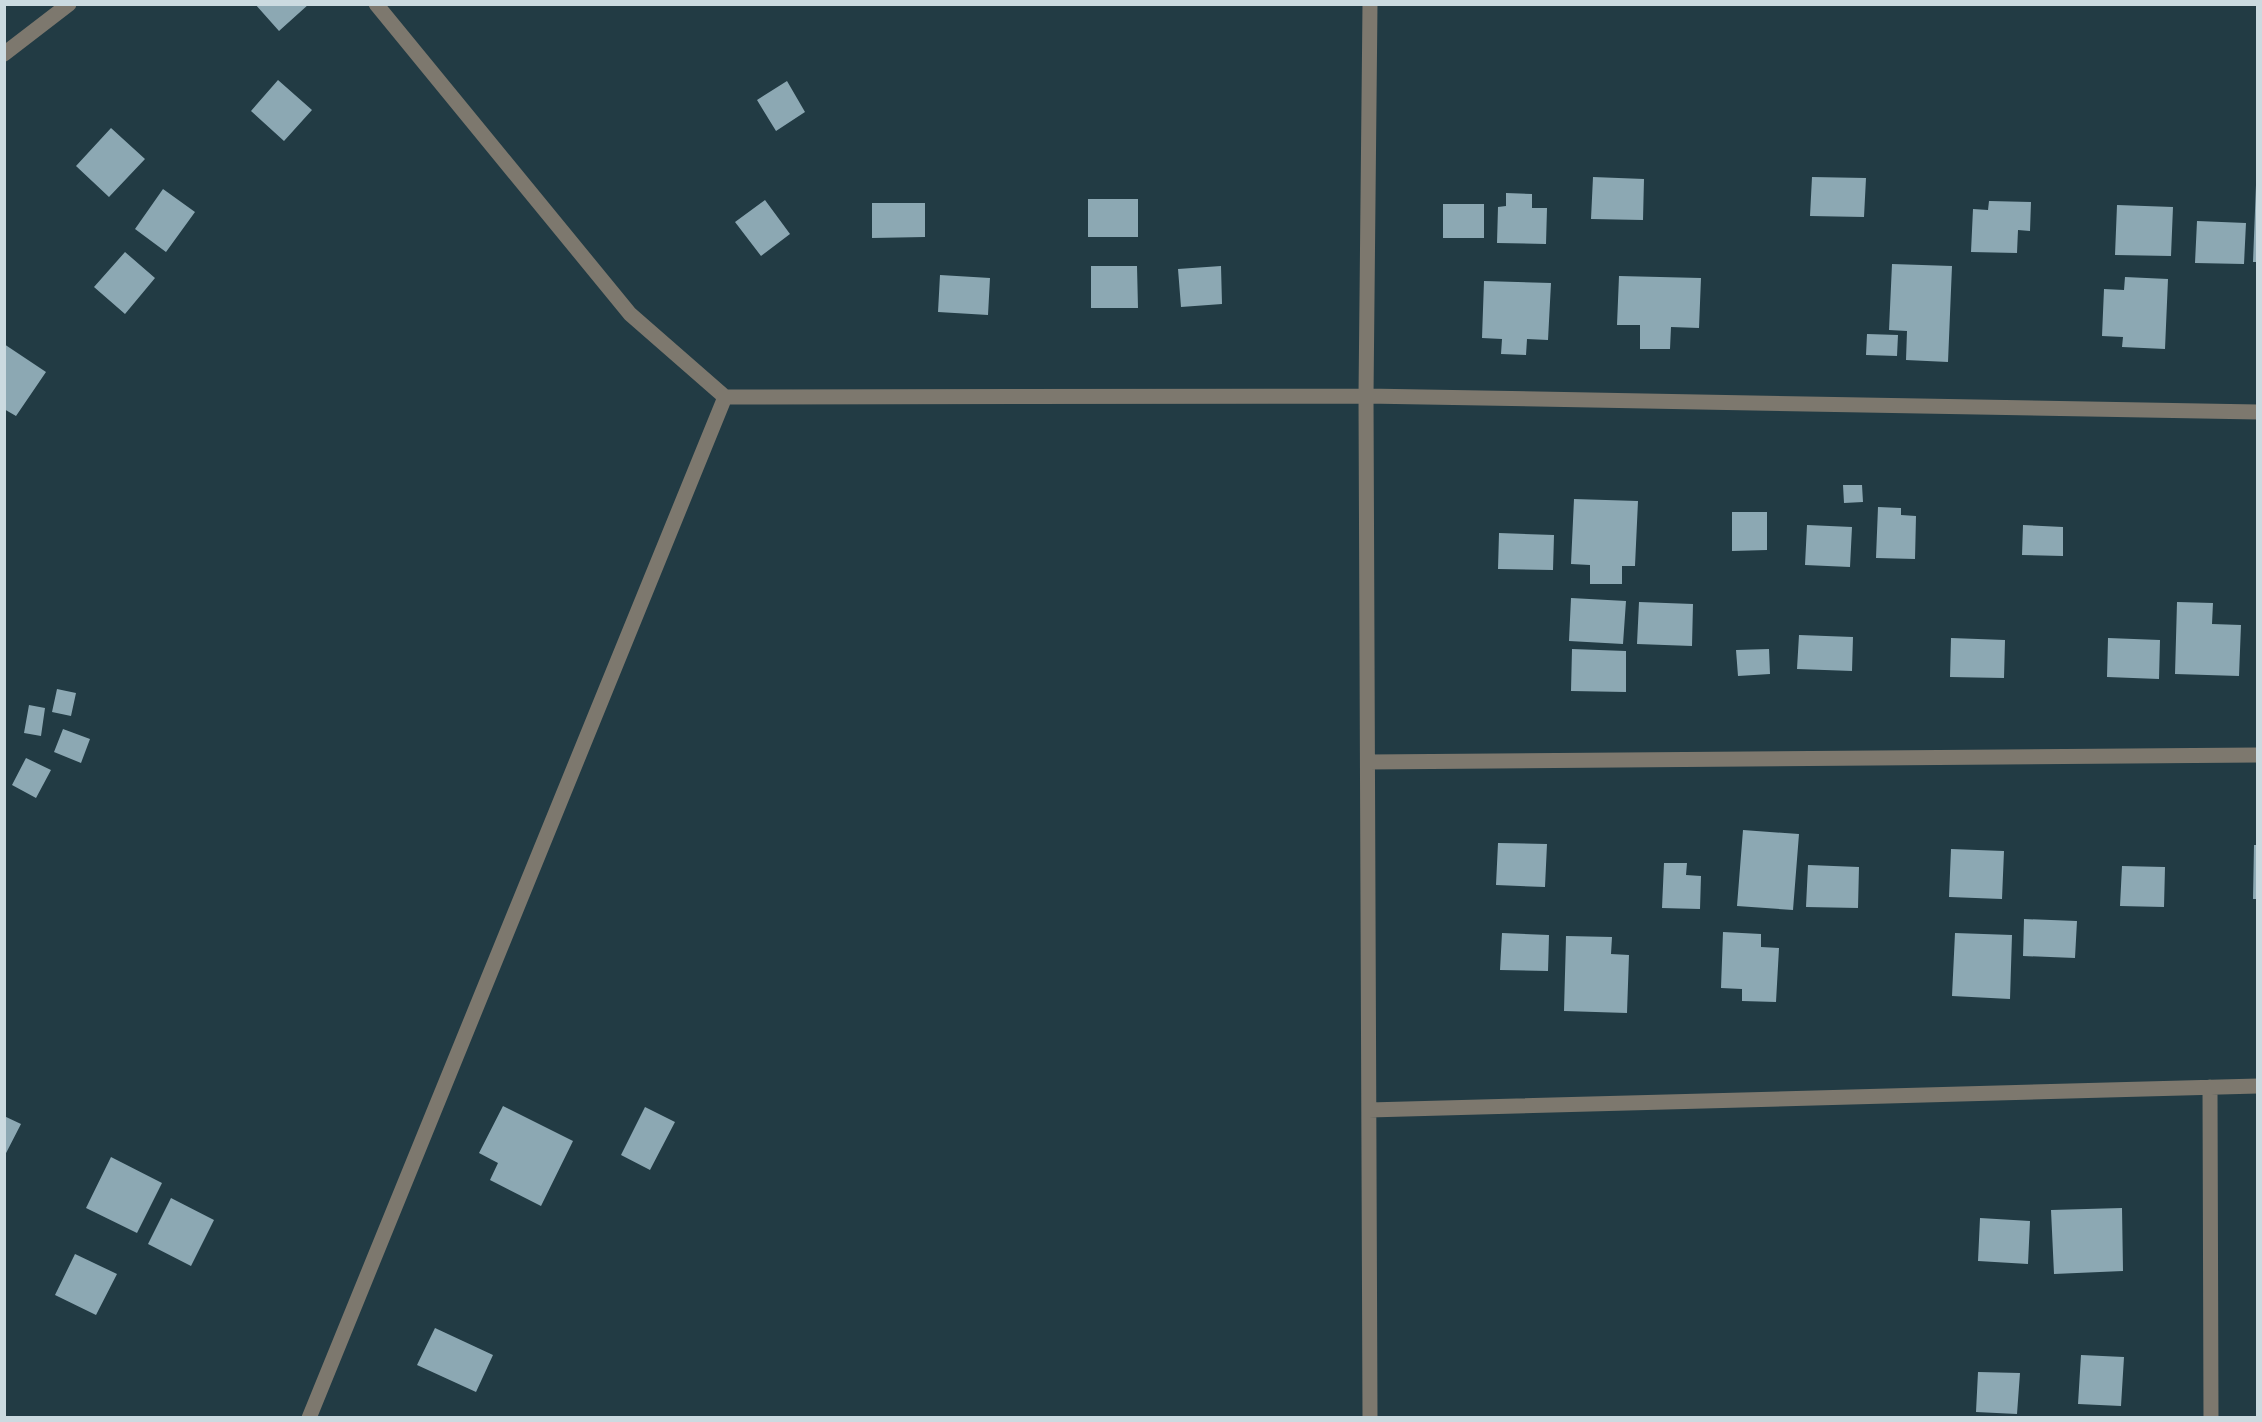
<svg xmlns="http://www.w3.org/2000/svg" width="2262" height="1422" font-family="'Titillium Web',sans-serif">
  <rect width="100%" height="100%" fill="#223b44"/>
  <path fill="#8ca8b3" d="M255,4H309L279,31Z
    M278,80L312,110L284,141L251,111Z
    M787,81L805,112L776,131L757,100Z
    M111,128L145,159L109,197L76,166Z
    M1593,177L1644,179L1643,220L1591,219Z
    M1812,177L1866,178L1864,217L1810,216Z
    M2256,185H2258V262H2253Z
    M163,189L195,212L166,252L135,229Z
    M1506,193L1532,194V208H1547L1546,244L1497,243L1498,207L1506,206Z
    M1088,199H1138V237H1088Z
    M765,200L790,234L761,256L735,222Z
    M1989,201L2031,202L2030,231L2018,230L2017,253L1971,252L1973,209L1988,210Z
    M872,203H925V237L872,238Z
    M1443,204H1484V238H1443Z
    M2117,205L2173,207L2171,256L2115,255Z
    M2197,221L2246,223L2244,264L2195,263Z
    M125,252L155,278L125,314L94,287Z
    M1892,264L1952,266L1948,362L1906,360L1907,331L1889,330Z
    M1091,266H1137L1138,308H1091Z
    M1221,266L1222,304L1181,307L1178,269Z
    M940,275L990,278L988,315L938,312Z
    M1619,276L1701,278L1699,328L1671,327L1670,349H1640V325H1617Z
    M2125,277L2168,279L2165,349L2122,347L2123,337L2102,336L2104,289L2124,290Z
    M1484,281L1551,283L1548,340L1527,339L1526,355L1501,354L1502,339L1482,338Z
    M1867,334L1898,335L1897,356L1866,355Z
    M4,344L46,372L16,416L4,409Z
    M1843,485H1862L1863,502L1844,503Z
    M1574,499L1638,501L1635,566H1622V584H1590V565L1571,564Z
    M1878,507L1901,508V515L1916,516L1915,559L1876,558Z
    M1732,512H1767V550L1732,551Z
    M1807,525L1852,527L1850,567L1805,565Z
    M2023,525L2063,527V556L2022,555Z
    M1499,533L1554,535L1553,570L1498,569Z
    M1571,598L1626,601L1623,644L1569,641Z
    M1639,602L1693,604L1692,646L1637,644Z
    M2177,602L2213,603L2212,624L2241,625L2239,676L2175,674Z
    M1799,635L1853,637L1852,671L1797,669Z
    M1951,638L2005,640L2004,678L1950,677Z
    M2108,638L2160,640L2159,679L2107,677Z
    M1572,649L1626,651V692L1571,691Z
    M1769,649L1770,674L1738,676L1736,650Z
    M57,689L76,693L71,716L52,712Z
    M29,705L45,708L41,736L24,733Z
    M63,729L90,739L81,763L54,752Z
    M26,758L51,770L36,798L12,785Z
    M1743,830L1799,834L1793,910L1737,906Z
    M1498,843L1547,844L1545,887L1496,885Z
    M2254,845H2258V899H2253Z
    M1951,849L2004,851L2002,899L1949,897Z
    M1664,863H1687L1686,875L1701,876L1700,909L1662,908Z
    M1808,865L1859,867L1858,908L1806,907Z
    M2122,866L2165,867L2164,907L2120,906Z
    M2024,919L2077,921L2075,958L2023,956Z
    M1723,932L1761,934V947L1779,948L1776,1002L1742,1001V989L1721,988Z
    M1502,933L1549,935L1548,971L1500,970Z
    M1955,933L2012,935L2010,999L1952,996Z
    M1566,936L1612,937L1611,954L1629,955L1627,1013L1564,1011Z
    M503,1106L573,1141L541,1206L490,1180L498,1163L479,1153Z
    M645,1107L675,1122L650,1170L621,1155Z
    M4,1116L21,1124L4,1157Z
    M111,1157L162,1183L137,1233L86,1208Z
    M171,1198L214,1220L191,1266L148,1244Z
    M2122,1208L2123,1271L2054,1274L2051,1210Z
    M1980,1218L2030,1221L2028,1264L1978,1261Z
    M75,1254L117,1274L96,1315L55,1295Z
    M435,1328L493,1355L476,1392L417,1365Z
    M2081,1355L2124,1357L2121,1406L2078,1404Z
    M1978,1372L2020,1373L2017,1414L1976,1412Z"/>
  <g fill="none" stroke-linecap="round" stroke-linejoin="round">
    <path stroke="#7d786e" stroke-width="15" d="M376,4L630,314L725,397L1366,396L2258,412
      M4,54L69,4
      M1368,762L2258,755
      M2210,1087L2211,1418
      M1369,1110L2258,1086
      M309,1418L725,397
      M1370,1418L1366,396L1370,4"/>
  </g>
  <rect width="2262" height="1422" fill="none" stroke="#cbdae0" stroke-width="12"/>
</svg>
